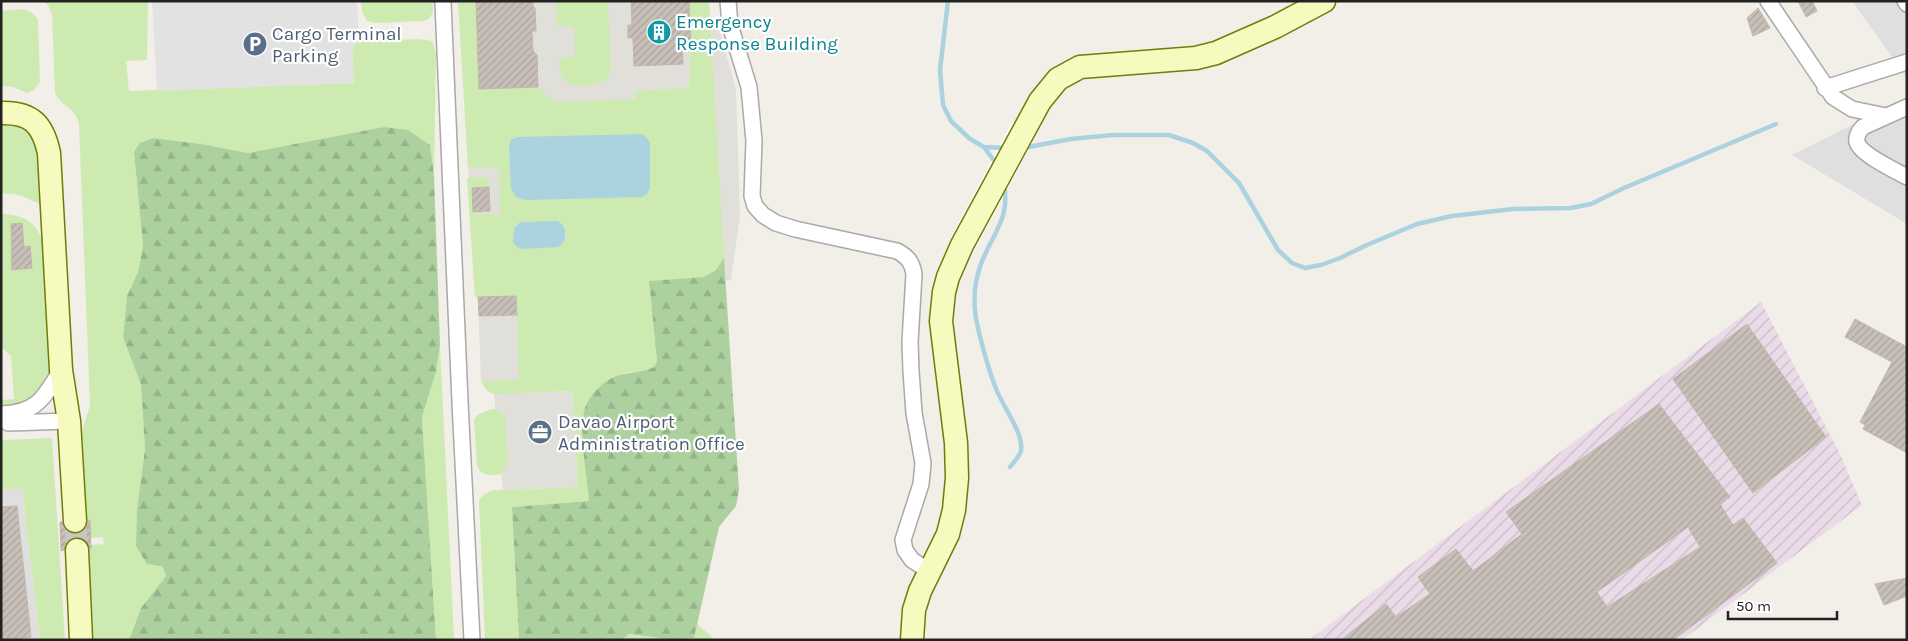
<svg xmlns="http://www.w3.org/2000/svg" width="1908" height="641" font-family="Karla,sans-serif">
  <defs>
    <pattern id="industrial-furrows" width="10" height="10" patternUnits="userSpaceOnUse" patternTransform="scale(1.25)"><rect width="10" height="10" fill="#ebdbe8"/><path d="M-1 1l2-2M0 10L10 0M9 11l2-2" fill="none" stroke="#c9bcc7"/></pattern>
    <pattern id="forest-firs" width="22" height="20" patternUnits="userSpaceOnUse" patternTransform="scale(1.25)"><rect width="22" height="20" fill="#add19e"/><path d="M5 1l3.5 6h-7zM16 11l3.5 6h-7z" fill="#95b388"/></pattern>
    <pattern id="building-hatch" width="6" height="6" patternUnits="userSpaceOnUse" patternTransform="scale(1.25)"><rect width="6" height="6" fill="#c7bfb8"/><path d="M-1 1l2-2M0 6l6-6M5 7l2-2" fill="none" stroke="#aba49e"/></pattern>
  </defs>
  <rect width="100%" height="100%" fill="#f2efe9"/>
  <path fill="#e0dfdf" d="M1852,1H1907V78Z
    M1907,97V224L1792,155Z
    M22,488L40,640H1V490Z"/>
  <path fill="url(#industrial-furrows)" d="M1761,302L1840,454L1862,505L1682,640H1309Z"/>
  <path fill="#e1dfda" d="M432,1H709L710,23L717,22L736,89L740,215L731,280L516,296L521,393L572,391L578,487L503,490L494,394L486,390L481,381L478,298L475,297L474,284L465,107L458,3L432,4Z"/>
  <path fill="#cdebb0" d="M43,1H148L147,60L126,61L129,91L354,83L352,47L359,41L419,39L432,41L436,53L434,175L430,145L384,127L248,153L201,144L153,138L134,152L143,246L138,272L127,296L123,337L141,385L145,449L137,509L166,576L141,608L129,640H89L87,549H90V545L104,544L103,537L91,538L90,521H85L81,433L90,406L79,124C74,105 61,107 55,93L52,15L48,5Z
    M361,1H432L433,12L429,19L423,21L375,23L367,21L362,12Z
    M458,1H476L479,89L538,87L555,102L636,99L635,91L689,88L691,45L689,1H709L724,258L716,270L704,277L649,281L657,361L654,367L647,371L624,373L583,431L589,501L512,507L519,640H485L479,501C484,492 493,489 503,490L578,487L572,391L494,394L486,390L481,381L519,380L516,296L475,297L467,178L486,177C494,187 480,202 473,212L474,214H500L499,168L468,167Z
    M556,1H608L611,68C610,73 610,76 607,79C599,86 573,88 565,81C559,75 560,66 559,58L575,57L574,27L557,26Z
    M19,9C28,10 33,12 38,19L40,82L34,90L27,93L13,87L1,86V11Z
    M1,120L23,125L39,143L44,206L20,195L1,193Z
    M1,214C27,215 35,222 45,245L51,368L49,377L31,403L1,409V400L14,399L11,356L1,347L3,343L1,341Z
    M440,345L454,640H436L422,417L436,372Z
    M491,409H495L505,416L508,464L501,474C491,476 481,476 477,466L474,420L477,415Z
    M52,438L65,640H40L22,488L1,490V440Z
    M697,624L712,637V640H692L694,638Z
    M629,634L673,640H622Z"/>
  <path fill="url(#forest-firs)" d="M384,127L408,130L430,145L434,175L440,345L436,372L422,417L436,640H129L141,608L166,576L162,566L147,564L136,546L137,509L145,449L141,385L123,337L127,296L138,272L143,246L134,152L140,143L153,138L201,144L248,153Z
    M724,258L739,490L736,506L719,527L694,638L673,640L629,634L622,640H519L512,507L589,501C587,472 579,440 584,412C586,400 599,385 610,379C624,371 640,374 654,367L657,361L649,281L704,277L716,270Z"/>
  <path fill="#e2e2e2" d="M152,1H357L359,41L352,48L354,83L157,91Z"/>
  <path fill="#aad3df" d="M642,134L647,138L650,143V188L647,194L642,197L526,200L516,197L511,188L509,146L511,140L517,137Z
    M557,221C568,225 568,242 558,247L522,249L517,247L513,242L514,229L520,222Z"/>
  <path fill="#fff" d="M1012,122L1036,135L974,251L950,239Z"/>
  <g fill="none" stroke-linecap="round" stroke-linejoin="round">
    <path stroke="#aad3df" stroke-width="4.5" d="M948,1L940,70L943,105L951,121L970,139L984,147L1006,148
      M984,147L998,166
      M1023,148L1071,139L1113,135H1169L1193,143L1207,151L1239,183L1278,250L1292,263L1305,268L1321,265L1340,258L1369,244L1417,224L1452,216L1513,209L1571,208L1591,204L1624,188L1776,124
      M1004,185C1011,218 991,236 981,264C973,285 973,307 978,328C983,349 989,372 997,391C1003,406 1024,434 1021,451C1019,457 1014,462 1010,467"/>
  </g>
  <path fill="url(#building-hatch)" stroke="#c4b6ab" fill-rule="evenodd" d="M476,1H533V7L535,8L536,31H532L533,51L537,55L538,87L479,89Z
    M631,1H689L691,45H682L683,64L634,66L633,38H628V25H632Z
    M1798,1H1812L1817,11L1806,17Z
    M1758,8L1770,28L1753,36L1747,18Z
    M489,187L490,211L473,212L472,188Z
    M22,223L24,247L30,246L32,268L12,270L11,224Z
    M516,296L517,315L479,316L478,297Z
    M1855,319L1907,347V453L1863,429L1865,425L1860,422L1892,362L1845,337Z
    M1747,324L1826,437L1753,493L1673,379Z
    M1659,404L1730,497L1720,504L1733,525L1743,518L1777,563L1673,640H1341L1386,604L1396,617L1430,594L1418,577L1456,549L1473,571L1522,534L1506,512ZM1688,527L1700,547L1607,607L1597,592Z
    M17,506L31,637L1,640V507Z
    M90,520L91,549L83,539L76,537L70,539L65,544L64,550L61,551L60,522H62L64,529L69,532L76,534L83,532L87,526L88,521Z
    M1907,578V596L1884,605L1875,584Z"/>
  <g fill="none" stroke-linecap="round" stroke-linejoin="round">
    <path stroke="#c8c6c1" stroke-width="22" stroke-dasharray="22 11" stroke-linecap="butt" d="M75,521L77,550"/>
    <defs>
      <path id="street" d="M728,1L730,25L749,87L754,141L752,196L755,206L763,215L776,223L795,229L897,251C908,257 912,262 914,274L910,342L911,371L914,413L923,463L921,484L903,540L905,550L912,560L929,571
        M1768,1L1833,97L1852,109L1886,116
        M1905,1L1907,4
        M443,3L460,402L472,640
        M1825,88L1907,62
        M1907,107L1863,127C1859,131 1856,136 1857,142C1860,154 1896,171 1907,177
        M1,414C37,413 44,398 61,370
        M8,423L69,421"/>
      <path id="secondary" d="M1,113C32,112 43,125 49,153L61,370L69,421L75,521
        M77,550L81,640
        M912,640L914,610L920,591L948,534L954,510L957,478L956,443L941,321L944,292L948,277L962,245L1040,101L1058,79L1080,67L1196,58L1216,53L1275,27L1324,1"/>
    </defs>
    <use href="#street" stroke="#a9a9a9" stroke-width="18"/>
    <use href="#secondary" stroke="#707d05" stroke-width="25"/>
    <use href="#street" stroke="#fff" stroke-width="15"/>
    <use href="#secondary" stroke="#f7fabf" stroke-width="22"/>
  </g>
  <defs>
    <symbol id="building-disc" viewBox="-11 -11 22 22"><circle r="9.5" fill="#0f9aa8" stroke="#fff"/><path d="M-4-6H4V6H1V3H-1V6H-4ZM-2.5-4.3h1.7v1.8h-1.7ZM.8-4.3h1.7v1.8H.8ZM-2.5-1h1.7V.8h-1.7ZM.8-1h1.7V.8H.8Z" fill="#fff"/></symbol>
    <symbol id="parking-disc" viewBox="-11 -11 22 22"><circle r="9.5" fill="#5c6f8a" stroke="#fff"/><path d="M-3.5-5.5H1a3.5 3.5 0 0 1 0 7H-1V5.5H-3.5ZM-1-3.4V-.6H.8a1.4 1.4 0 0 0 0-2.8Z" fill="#fff"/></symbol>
    <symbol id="office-disc" viewBox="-11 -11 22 22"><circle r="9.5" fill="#5c6f8a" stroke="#fff"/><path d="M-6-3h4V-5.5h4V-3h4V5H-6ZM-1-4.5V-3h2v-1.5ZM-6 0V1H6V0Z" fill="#fff"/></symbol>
  </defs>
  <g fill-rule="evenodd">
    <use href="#building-disc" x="645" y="18" width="28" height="28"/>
    <use href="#parking-disc" x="241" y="30" width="28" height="28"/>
    <use href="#office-disc" x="526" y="418" width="28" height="28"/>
  </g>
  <g text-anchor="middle" stroke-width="4.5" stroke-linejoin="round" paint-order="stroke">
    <g font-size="19" fill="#0d838f" stroke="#fff" text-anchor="start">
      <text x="676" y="28">Emergency<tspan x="676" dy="22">Response Building</tspan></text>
    </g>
    <g font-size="19" fill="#4e5e75" stroke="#fff" text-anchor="start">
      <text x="272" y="40">Cargo Terminal<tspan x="272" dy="22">Parking</tspan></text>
      <text x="558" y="428">Davao Airport<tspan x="558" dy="22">Administration Office</tspan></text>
    </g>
  </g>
  <rect width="1908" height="641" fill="none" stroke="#222222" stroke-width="5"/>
  <path d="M1728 611v8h109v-8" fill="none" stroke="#222222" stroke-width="2.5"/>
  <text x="1736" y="611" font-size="15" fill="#222222" stroke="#ffffff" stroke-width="4" paint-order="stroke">50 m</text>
</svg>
